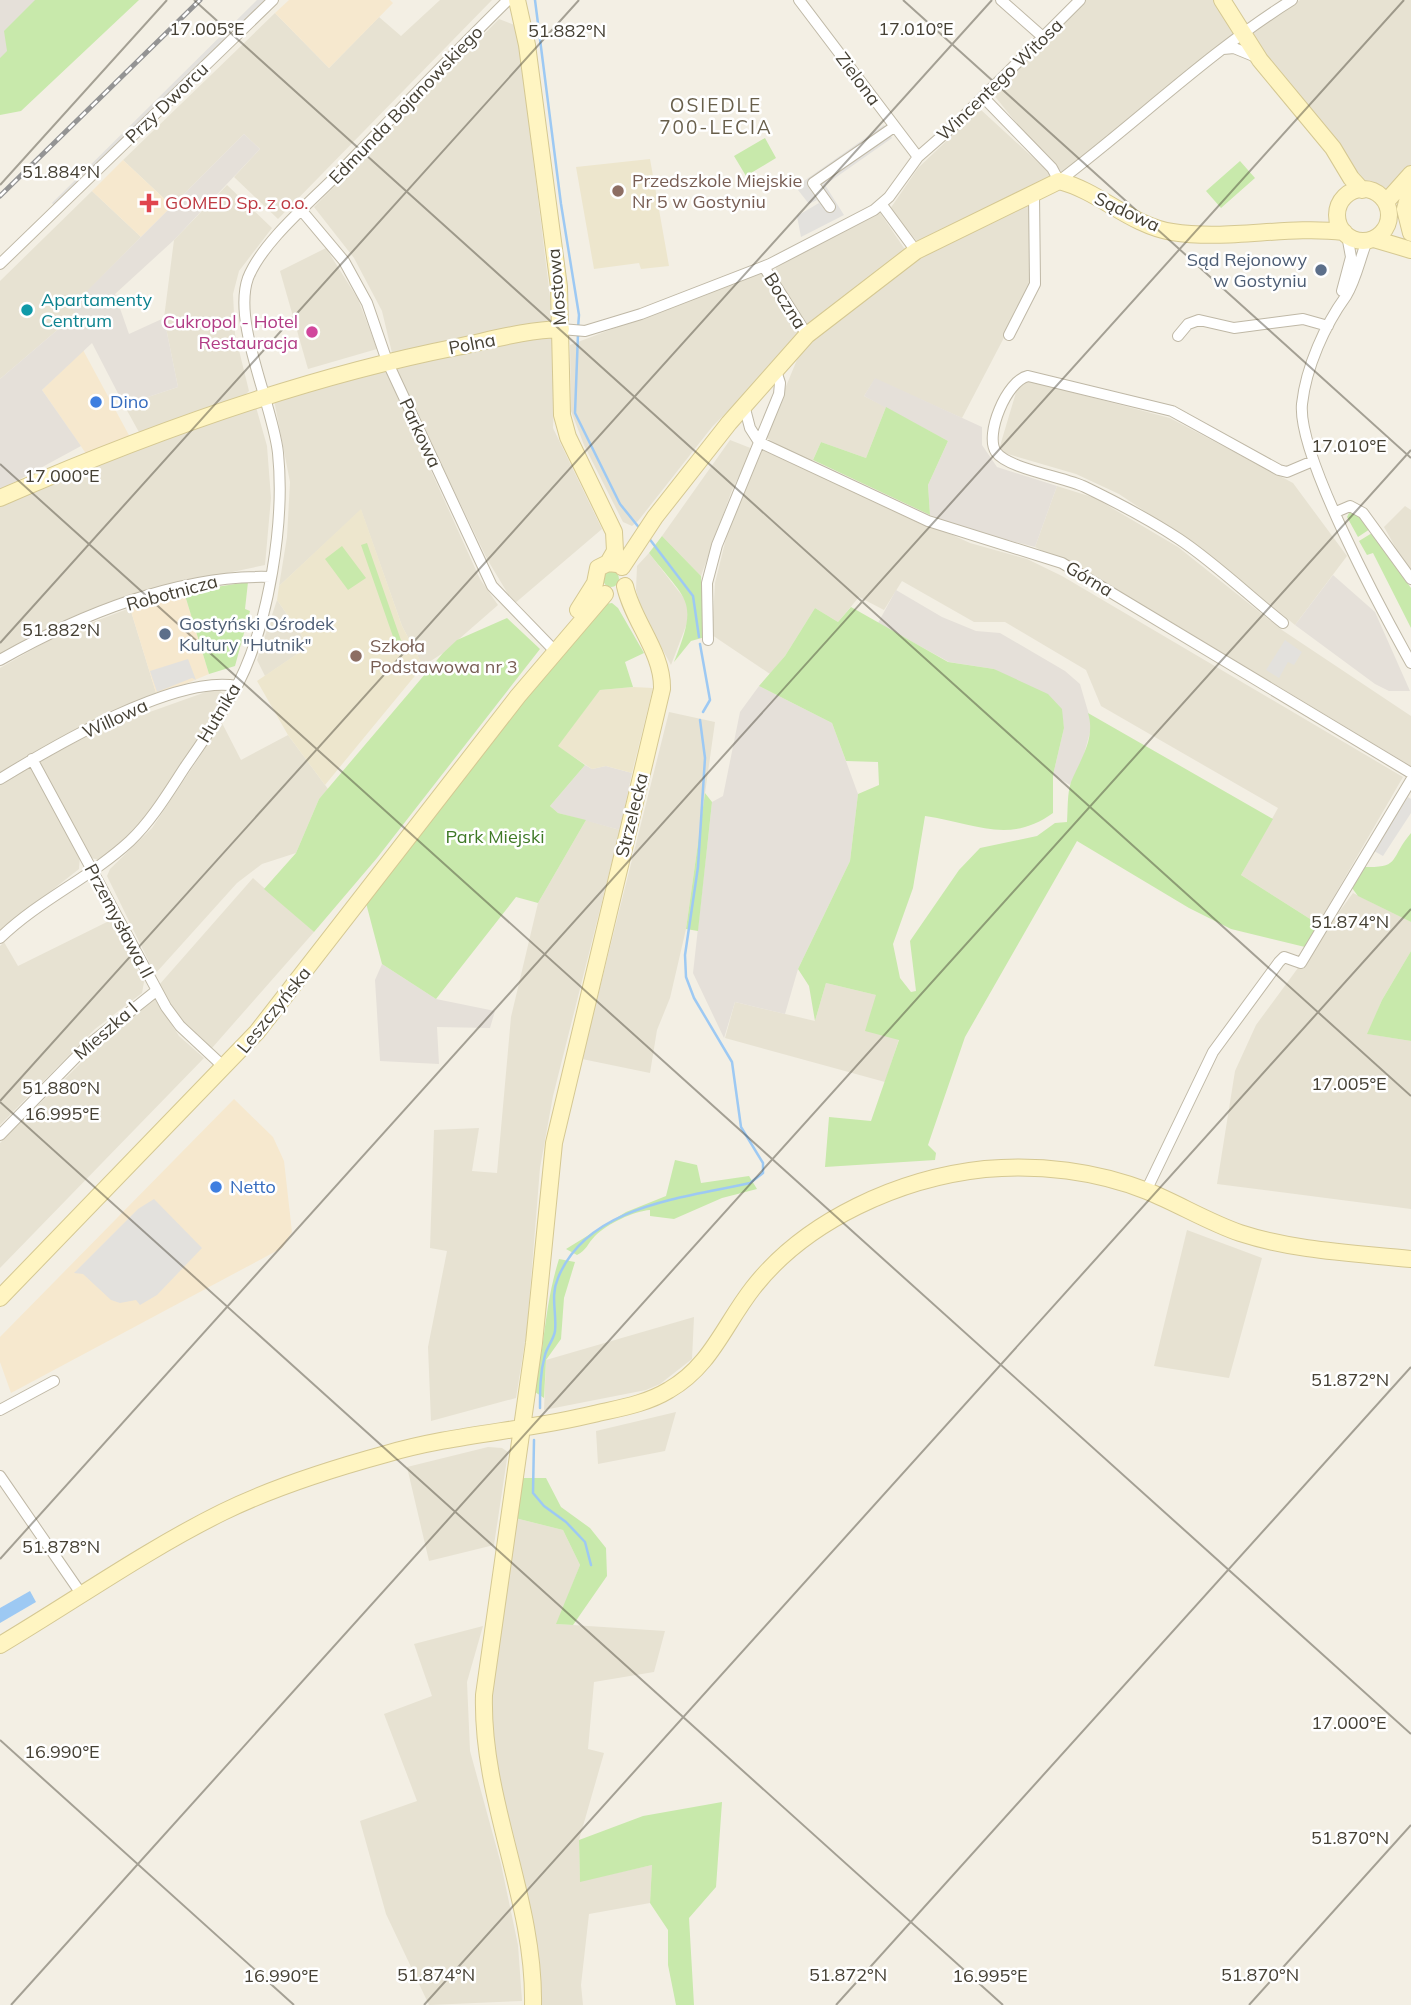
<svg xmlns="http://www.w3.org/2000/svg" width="1411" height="2005" font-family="Mulish,sans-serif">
  <rect width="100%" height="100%" fill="#f3efe4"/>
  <path fill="#e7e2d2" d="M440,0H492L278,219L234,177L260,149L244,134L172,206L123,160L275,13L329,68L379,17L401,36Z
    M1086,0H1216L1239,31L1063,173L1030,140L993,94Z
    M1300,0H1411V167L1386,195L1374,186L1359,183L1247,32Z
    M499,19L517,26L553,321L392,353L382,311L354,258L314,207Z
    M980,109L1054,177L920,245L890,209L918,168Z
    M227,185L272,228L239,271L233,294L235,334L249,391L242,398L140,434L124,405L178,387L164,318L174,240Z
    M92,191L141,237L72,307L76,314L0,379V281Z
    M1032,200V284L962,418L875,379L864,396L886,407L866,458L821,442L811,464L765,437L801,350L908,261Z
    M879,211L906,251L808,328L775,280L776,267Z
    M326,248L358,299L377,349L308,369L280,271Z
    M762,272L804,334L712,427L638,521L632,526L623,522L584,445L571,411L570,345Z
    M557,335L553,428L602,529L514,604L487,559L394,366L526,337Z
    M384,367L480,579L498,605L443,653L423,666L402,626L361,510L279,586L287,537L290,482L274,400Z
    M1026,380L1170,418L1293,483L1347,556L1295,625L1210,555L1119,494L1076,474L1004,453L1000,446L1017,389Z
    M256,407L267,446L271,498L265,565L189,581L0,655V505L131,451Z
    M730,440L753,449L732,490L701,576L662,536Z
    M761,447L970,543L1027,559L1062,576L1403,777L1318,924L1241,875L1278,808L1101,706L1086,670L1005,622H974L902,581L884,610L859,597L838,622L815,608L785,656L770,674L712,635L715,583L734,506Z
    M1057,486L1095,498L1178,547L1282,630L1411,716V766L1131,598L1035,547Z
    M1405,506L1411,510V575L1384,527Z
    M649,553L687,602L689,618L671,665L642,612L636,590L637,566Z
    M277,600L309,646L265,676L257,660Z
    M130,608L157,696L0,774V668L56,636Z
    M217,688L226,696L170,784L131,836L99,860L91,858L38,761L105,728Z
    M669,712L715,722L686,929L670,998L657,1030L650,1073L582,1059Z
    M222,723L241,760L288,735L328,789L319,799L296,853L262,864L237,883L155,974L107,876L110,869L152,828Z
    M30,767L80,856L79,869L0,931V785Z
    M586,820L620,830L553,1096L540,1168L527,1329L516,1398L431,1421L428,1347L447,1251L430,1248L434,1130L479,1128L472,1171L497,1173L511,1017L538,903Z
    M253,878L314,932L212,1048L176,1014L159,985Z
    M1353,893L1411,922V951L1382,1000L1368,1034L1411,1041V1209L1217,1184L1235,1071L1256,1025Z
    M113,919L144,982L142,993L95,1029L0,1125V946L4,942L18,966Z
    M826,983L876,995L899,1039L885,1082L725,1038L735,1002L815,1021Z
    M155,999L179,1036L204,1058L0,1268V1143L99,1045Z
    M1187,1230L1262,1258L1229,1378L1154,1366Z
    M694,1317L692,1359L660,1384L646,1390L544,1410L546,1360Z
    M676,1412L665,1451L598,1464L596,1431Z
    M488,1447L502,1448L508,1452L494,1545L429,1561L407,1467Z
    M515,1518L563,1530L580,1565L557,1624L665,1631L654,1672L594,1682L588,1749L604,1753L579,1840L580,1881L652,1865L650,1903L589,1914L581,1985L583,2005H537L538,1970L507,1812L493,1759L490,1712L498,1635Z
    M483,1626L467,1682L470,1751L501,1864L518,1945L522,2001L429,2005L386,1914L360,1821L417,1801L384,1714L432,1696L414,1644Z"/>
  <path fill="#f6e8ce" d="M289,0H390L393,3L329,68L275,13Z
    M123,160L172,206L141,237L92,191Z
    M83,350L131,439L87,455L42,390Z
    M184,592L209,674L157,696L130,608Z
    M234,1099L273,1137L284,1161L292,1232L282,1248L11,1393L0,1362V1337Z"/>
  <path fill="#e5e0d9" d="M0,0H88L0,73Z
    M244,134L260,149L174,240L115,294L129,334L164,318L178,387L124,405L92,343L42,390L81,446L0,490V379L76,314L71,307Z
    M875,378L982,427V445L997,467L1057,486L1035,547L965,529L930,515L928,485L948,441L864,396Z
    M1333,575L1375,612L1410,691H1389L1375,684L1295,625Z
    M896,590L942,617L976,631L1000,633L1065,671L1080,684L1092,725L1083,758L1070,785L1053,775L1064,728L1061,709L994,669L949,662L878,623Z
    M759,686L832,723L858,794L850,861L798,969L785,1014L735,1002L724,1038L693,973L712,802L723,796L740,712Z
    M585,765L592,769L606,766L632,773L620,830L558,813L550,806Z
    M382,964L436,999L495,1011L490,1028L437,1027L439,1064L380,1061L375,980Z"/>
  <path fill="#ede6cd" d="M650,159L669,266L641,269L639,263L594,269L576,167Z
    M361,509L402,626L423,666L325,785L288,735L257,681L309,646L277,600L279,586Z
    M633,687L653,688L632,773L606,766L592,769L557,746L600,690Z"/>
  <path fill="#c8e9ab" d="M35,0H139L21,111L0,115V58L7,51L4,31Z
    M765,138L776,158L746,176L734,156Z
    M1240,161L1255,178L1221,208L1206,191Z
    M886,407L948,441L928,485L930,515L813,460L821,442L866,458Z
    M1350,511L1357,514L1370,529L1358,537L1347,517Z
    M1372,533L1411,588V628L1373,553L1367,555L1359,541Z
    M662,536L701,576L705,637L691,641L674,662C699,599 688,603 649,553Z
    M367,543L403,646L397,648L361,545Z
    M342,546L366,578L348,590L325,559Z
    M603 579a8 8 0 1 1 16 0a8 8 0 1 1-16 0Z
    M248,582L245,609L250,611L235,666L209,674L184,592Z
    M612,603L618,608L644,653L625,662L633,687L600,690L558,746L585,765L550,806L558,813L586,820L538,903L516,897L436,999L382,964L366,903L523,699L606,604Z
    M851,607L948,662L994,669L1048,694L1062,709L1064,728L1053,775V813C1009,845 974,823 925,816L913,888L893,944L900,978L911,992L916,991L910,941L959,870L980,848L1037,836L1055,823L1067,822C1068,809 1067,794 1071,782C1080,760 1096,739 1088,713L1273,819L1241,875L1318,924L1305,947L1231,929L1189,908L1077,841L965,1037L928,1145L936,1153L935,1160L825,1167L829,1117L871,1121L899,1040L865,1031L876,995L826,983L815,1021L809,986L798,969L850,861L858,794L879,785L878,762L846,761L832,723L759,686L785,656L815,608L838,622Z
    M507,618L540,649L377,858L314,932L264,889L296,853L319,799L443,653L457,640Z
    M705,793L712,802L698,931L686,929Z
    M1411,833V922L1358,896L1352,888L1364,867C1401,868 1389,859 1411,833Z
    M1411,951V1041L1367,1034L1382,1000Z
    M675,1160L697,1165L701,1183L749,1176L757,1189L722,1198L674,1219L650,1216V1210C634,1211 607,1224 595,1236C588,1243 586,1251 577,1255L566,1249L626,1212L666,1196Z
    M559,1259L575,1262L564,1298L561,1339L546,1360L544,1398L535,1392C536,1375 541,1359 543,1342C547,1312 550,1288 559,1259Z
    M523,1478H546L561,1507L590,1528L606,1548L607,1576L573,1625L556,1624L580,1565L563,1530L515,1518Z
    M722,1802L716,1887L689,1918L694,2005H676L668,1965V1930L650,1903L652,1865L580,1882L579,1840L643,1816Z"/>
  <path fill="#e3e1dd" d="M257,0H267L55,206L52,203Z
    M884,125L892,138L825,185L844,215L801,237L797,216L819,203L817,200L809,204L798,190L804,181Z
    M1285,640L1302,652L1294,665L1288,662L1279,678L1266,670Z
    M188,659L196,680L192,678L157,692L150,671Z
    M1408,797L1411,799V813L1383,856L1374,851Z
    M154,1199L202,1248L157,1295L140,1305L136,1300L120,1303L111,1300L83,1274L74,1273L138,1209Z"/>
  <path fill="#9dc9f3" d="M30,1591L36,1602L0,1623V1608Z"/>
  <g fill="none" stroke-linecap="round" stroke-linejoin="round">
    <path stroke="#9dc9f3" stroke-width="2.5" d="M535,0L561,204L579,315L578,328
      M578,334L575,413L620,504L641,530
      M648,537L693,596L699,637
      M700,644L710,700L703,712
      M540,1408C540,1390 540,1373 545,1355C547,1347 554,1339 555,1331C557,1313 550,1296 558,1278C587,1205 684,1198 750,1183L763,1173V1163L741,1127L732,1062L694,998L686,977L685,955L698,867L705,758L700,720
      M534,1440L533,1493L544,1506L566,1522L585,1542L591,1565"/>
    <defs>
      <path id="street" d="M799,0L918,157
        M1001,0L1044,38
        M1223,49L1234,48L1256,57
        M983,97L1052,168L1059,181C1137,122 1209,52 1292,0
        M882,205L916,251
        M830,207L813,183L894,127
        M302,211L344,261L367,303L387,361L492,586L551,647
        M1367,241C1360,258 1356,280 1346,296C1325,325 1306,367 1302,404C1297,455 1383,613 1411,663
        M0,264L273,0
        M764,267L807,335
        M1342,291L1351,257L1347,235
        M561,329L585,331L641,314L770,264L874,210L889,197L918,157L958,122L1080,0
        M1009,335L1035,284L1034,194
        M1178,336L1188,324L1199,320L1234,328L1303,319L1328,326
        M744,405L750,428L759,442L928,521L1062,563L1411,773
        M1336,512L1350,506L1363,513L1411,579
        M1283,623C1249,596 1215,563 1179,539C1150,520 1116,502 1085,487C1065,477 1008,469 996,452C984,435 1007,380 1028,376L1172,411L1279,470L1287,472L1313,461
        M708,640L707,583L717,545L779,394L780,383L775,368
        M0,660C79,615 179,574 271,577
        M32,759L166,1007L180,1026L225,1068
        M0,779C54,746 175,674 237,686
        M0,938C39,900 90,878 130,841C152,820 168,793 185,767C203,741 223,713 238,684C269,623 285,522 278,453C273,405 232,323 248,278C262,243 307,205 334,178C392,118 449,58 508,0
        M0,1135L87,1046L156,991
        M1146,1191L1213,1052L1279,962L1284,957L1301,963L1411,780
        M0,1410L54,1381
        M0,1476L82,1595"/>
      <path id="secondary" d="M517,0L527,45L559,287L562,415L568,437L614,532L615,551L608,563
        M1222,0L1260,60L1333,148L1351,178L1362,190
        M1411,187L1405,209L1411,233
        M1337 215a26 26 0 1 1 52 0a26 26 0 1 1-52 0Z
        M1386,202L1411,174
        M1374,239L1411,250
        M0,498C146,434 300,378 457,347C491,340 526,330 561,329
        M622,567L655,517L729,423L807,335L916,251L1059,181C1099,191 1130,225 1172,232C1228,241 1287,225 1344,232
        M578,610L595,583L598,568L608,563L617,564
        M0,1298L257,1032L518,696L605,594
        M0,1645C74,1601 146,1550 223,1512C274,1487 331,1469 386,1454C454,1434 525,1431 594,1414C620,1408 646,1404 669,1390C711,1366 724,1325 753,1288C806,1220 900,1178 985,1169C1039,1164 1096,1171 1147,1191C1179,1204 1208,1222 1240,1233C1295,1251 1354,1253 1411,1259
        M533,2005C535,1899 481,1801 484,1695L534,1343L554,1143L662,689C663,652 633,622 625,586"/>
    </defs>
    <use href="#street" stroke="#bfb8a6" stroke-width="12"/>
    <use href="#secondary" stroke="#d5c892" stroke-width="18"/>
    <use href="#street" stroke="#fff" stroke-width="10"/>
    <use href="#secondary" stroke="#fff5c2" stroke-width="16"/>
    <defs>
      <path id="rail" d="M0,196L200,0"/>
    </defs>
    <use href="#rail" stroke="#949494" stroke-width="5"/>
    <use href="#rail" stroke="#fff" stroke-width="2.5" stroke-dasharray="8" stroke-linecap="butt"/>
  </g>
  <path fill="none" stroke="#454034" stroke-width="2" stroke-opacity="0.45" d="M194,0L1411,1096M903,0L1411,458M0,185L167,0M0,464L1411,1734M0,643L579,0M0,1101L992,0M0,1102L1003,2005M0,1559L1404,0M0,1740L294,2005M11,2005L1411,450M424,2005L1411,909M836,2005L1411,1367M1249,2005L1411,1825"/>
  <g fill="#8d6e63" stroke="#fff" stroke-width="2.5">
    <circle cx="618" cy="191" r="7"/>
    <circle cx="356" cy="656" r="7"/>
  </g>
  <path fill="#e0444e" stroke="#fff" stroke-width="2.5" d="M145.5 192.5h7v7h7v7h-7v7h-7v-7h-7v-7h7z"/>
  <g fill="#5c6f8a" stroke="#fff" stroke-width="2.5">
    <circle cx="1321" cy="270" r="7"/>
    <circle cx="165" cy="634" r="7"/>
  </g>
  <circle fill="#0f9aa8" stroke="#fff" stroke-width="2.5" cx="27" cy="310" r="7"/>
  <circle fill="#d1479c" stroke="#fff" stroke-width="2.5" cx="312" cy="332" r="7"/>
  <g fill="#3f7fe0" stroke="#fff" stroke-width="2.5">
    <circle cx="96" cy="402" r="7"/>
    <circle cx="216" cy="1187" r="7"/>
  </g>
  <g text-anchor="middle" stroke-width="5" stroke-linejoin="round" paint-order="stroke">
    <g font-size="18" fill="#454034" stroke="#fff">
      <text transform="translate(858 79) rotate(53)" y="6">Zielona</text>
      <text transform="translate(1000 80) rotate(-44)" y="6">Wincentego Witosa</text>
      <text transform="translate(167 103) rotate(-44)" y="6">Przy Dworcu</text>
      <text transform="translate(406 105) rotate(-46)" y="6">Edmunda Bojanowskiego</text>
      <text transform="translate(1127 212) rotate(25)" y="6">Sądowa</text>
      <text transform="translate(557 287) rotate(-95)" y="6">Mostowa</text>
      <text transform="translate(785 301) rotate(58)" y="6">Boczna</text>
      <text transform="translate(472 344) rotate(-11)" y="6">Polna</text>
      <text transform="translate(420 433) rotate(65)" y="6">Parkowa</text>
      <text transform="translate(1089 579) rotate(31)" y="6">Górna</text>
      <text transform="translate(172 593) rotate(-15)" y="6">Robotnicza</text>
      <text transform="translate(219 713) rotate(-59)" y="6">Hutnika</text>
      <text transform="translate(115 719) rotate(-25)" y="6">Willowa</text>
      <text transform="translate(632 815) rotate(-76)" y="6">Strzelecka</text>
      <text transform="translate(119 921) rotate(62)" y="6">Przemysława II</text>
      <text transform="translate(274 1010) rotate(-51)" y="6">Leszczyńska</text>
      <text transform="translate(106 1031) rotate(-41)" y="6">Mieszka I</text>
    </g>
    <g font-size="18" fill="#785e54" stroke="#fff" text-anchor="start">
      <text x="632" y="187">Przedszkole Miejskie<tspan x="632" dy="21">Nr 5 w Gostyniu</tspan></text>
      <text x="370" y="652">Szkoła<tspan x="370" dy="21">Podstawowa nr 3</tspan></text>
    </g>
    <g font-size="18" fill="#be3a42" stroke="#fff" text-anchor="start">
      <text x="165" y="209">GOMED Sp. z o.o.</text>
    </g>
    <g font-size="18" fill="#4e5e75" stroke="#fff" text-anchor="end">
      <text x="1307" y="266">Sąd Rejonowy<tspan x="1307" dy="21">w Gostyniu</tspan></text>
      <text x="179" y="630" text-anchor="start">Gostyński Ośrodek<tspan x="179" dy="21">Kultury "Hutnik"</tspan></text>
    </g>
    <g font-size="18" fill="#0d838f" stroke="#fff" text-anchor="start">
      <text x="41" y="306">Apartamenty<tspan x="41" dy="21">Centrum</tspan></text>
    </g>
    <g font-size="18" fill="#b23c85" stroke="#fff" text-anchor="end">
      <text x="298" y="328">Cukropol - Hotel<tspan x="298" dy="21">Restauracja</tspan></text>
    </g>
    <g font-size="18" fill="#366cbe" stroke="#fff" text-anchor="start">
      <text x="110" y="408">Dino</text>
      <text x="230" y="1193">Netto</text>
    </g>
    <g font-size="18" fill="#3e7925" stroke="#fff">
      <text x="495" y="843">Park Miejski</text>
    </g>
    <g font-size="19" letter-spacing="2" fill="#685f4b" stroke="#fff">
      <text x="716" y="112">OSIEDLE<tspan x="716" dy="22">700-LECIA</tspan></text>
    </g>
  </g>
  <g font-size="18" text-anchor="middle" fill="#454034" stroke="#fff" stroke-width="5" stroke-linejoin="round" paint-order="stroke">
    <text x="207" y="35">17.005°E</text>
    <text x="916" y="35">17.010°E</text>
    <text x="567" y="37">51.882°N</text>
    <text x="61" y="178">51.884°N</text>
    <text x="1349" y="452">17.010°E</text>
    <text x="62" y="482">17.000°E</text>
    <text x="61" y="636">51.882°N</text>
    <text x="1350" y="928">51.874°N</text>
    <text x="1349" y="1090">17.005°E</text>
    <text x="61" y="1094">51.880°N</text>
    <text x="62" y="1120">16.995°E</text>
    <text x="1350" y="1386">51.872°N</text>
    <text x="61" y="1553">51.878°N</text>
    <text x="1349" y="1729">17.000°E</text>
    <text x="62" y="1758">16.990°E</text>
    <text x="1350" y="1844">51.870°N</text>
    <text x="436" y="1981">51.874°N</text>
    <text x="848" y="1981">51.872°N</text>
    <text x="1260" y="1981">51.870°N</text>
    <text x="281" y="1982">16.990°E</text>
    <text x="990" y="1982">16.995°E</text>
  </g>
</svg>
